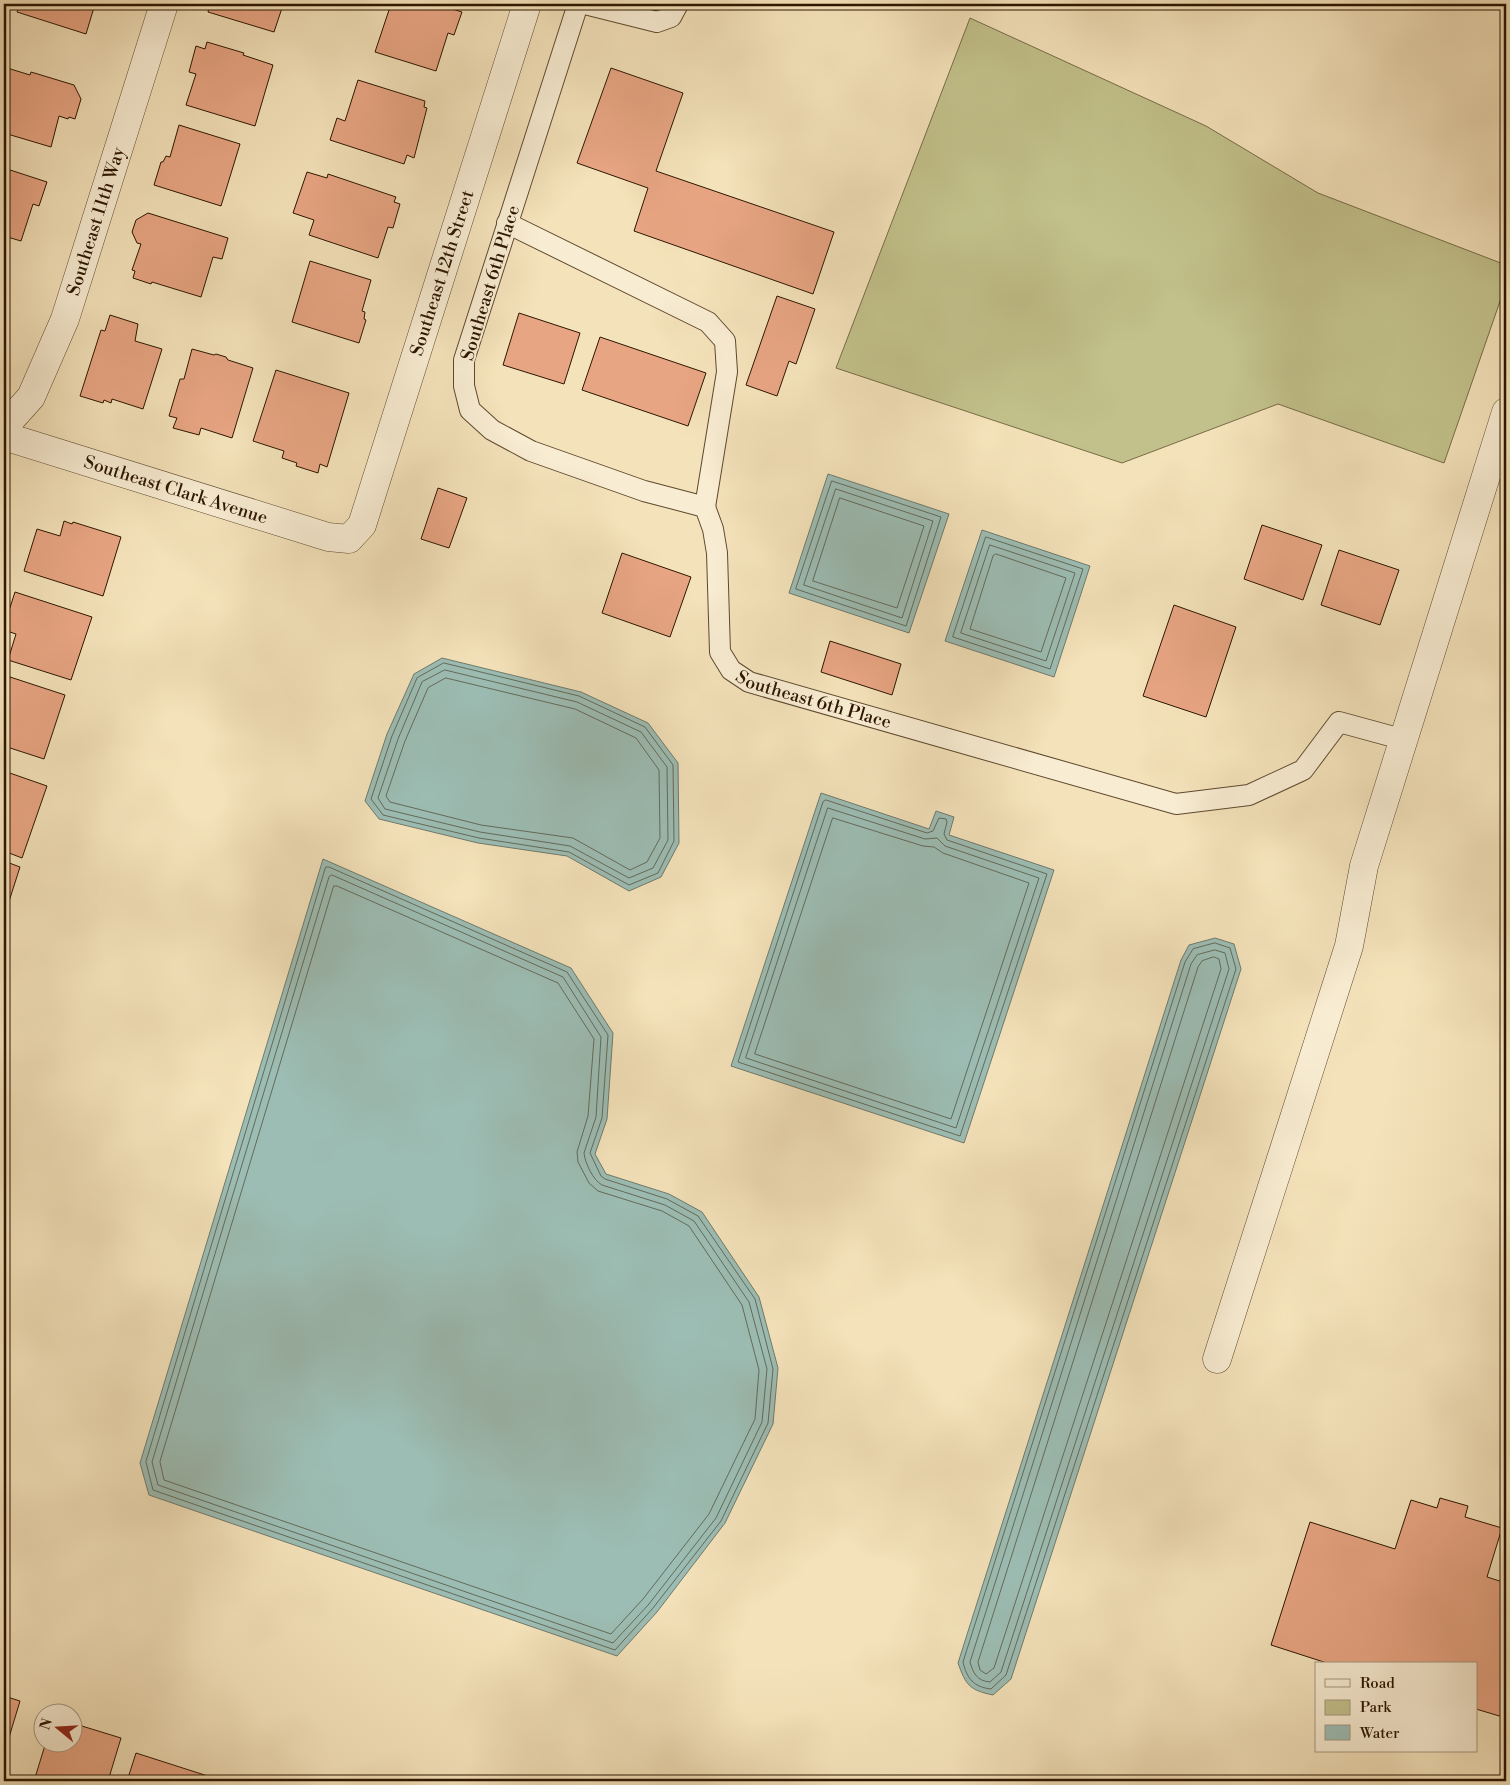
<svg xmlns="http://www.w3.org/2000/svg" width="1510" height="1785" font-family="'Libre Bodoni',serif">
  <rect width="100%" height="100%" fill="#f4e2ba"/>
  <filter id="stains"><feTurbulence type="fractalNoise" baseFrequency=".004" numOctaves="4"/><feColorMatrix values="0 0 0 0 .2 0 0 0 0 .09 0 0 0 0 .02 0 0 0 .5 -.17"/></filter>
  <radialGradient id="worn" r=".72"><stop offset=".6" stop-color="#630" stop-opacity="0"/><stop offset="1" stop-color="#630" stop-opacity=".3"/></radialGradient>
  <path fill="#c2c18b" stroke="#776c46" d="M970,18L1206,126L1318,193L1506,265V284L1444,463L1278,404L1122,463L836,368Z"/>
  <path fill="#9cbdb4" stroke="#6f7a6c" d="M828,474L949,514L909,633L789,593Z
    M982,530L1090,566L1054,677L945,641Z
    M442,658L581,692L648,723L678,763L679,843L661,877L629,891L567,856L478,843L379,819L365,801L387,734L414,674Z
    M821,793L929,829L936,811L954,817L949,835L1054,870L964,1143L731,1066Z
    M323,859L571,968L613,1033L607,1119L595,1154L606,1174L669,1194L702,1212L759,1297L778,1368L773,1424L725,1523L657,1612L617,1656L149,1495L140,1463Z
    M1215,938L1234,944L1241,969L1011,1679L993,1695C969,1690 966,1685 958,1663L1181,960L1189,945Z"/>
  <g fill="none" stroke-linecap="round" stroke-linejoin="round">
    <path stroke="#646a5a" stroke-width="1" d="M832,481L941,517L906,626L796,589Z
      M836,489L933,521L902,618L804,585Z
      M840,498L924,526L897,608L813,581Z
      M986,537L1083,569L1050,669L953,637Z
      M990,545L1075,573L1046,661L961,633Z
      M996,554L1066,578L1041,652L970,629L993,556Z
      M444,663L579,696L645,727L673,765L674,841L658,873L629,885L569,852L479,838L383,815L371,799L392,736L417,678Z
      M445,670L577,702L641,732L667,767L668,840L653,868L629,878L570,846L480,832L385,809L378,798L398,739L422,682Z
      M446,678L575,709L636,738L659,770L660,838L647,862L630,870L573,838L481,825L390,802L386,796L405,741L428,688Z
      M826,800L927,833L933,831L939,818L946,819L947,822L944,834L947,840L1047,874L960,1136L738,1062L823,802Z
      M828,808L925,839L937,838L945,846L1039,878L956,1128L746,1058Z
      M833,818L923,846L934,847L943,853L1029,883L951,1119L755,1054Z
      M326,867H329L567,972L608,1035L602,1118L590,1153L601,1176L605,1179L667,1199L698,1216L755,1299L773,1369L768,1423L721,1521L653,1608L615,1650L153,1490L146,1462Z
      M332,875L563,977L601,1037L596,1117L584,1153C585,1163 593,1180 602,1185L665,1205L694,1221L749,1302L767,1369L762,1422L716,1518L649,1604L613,1643L158,1485L152,1462L329,877Z
      M334,886H337L558,983L594,1039L588,1116L577,1152L578,1162L589,1183L598,1191L662,1211L689,1226L742,1305L759,1370L755,1419L709,1514L643,1599L611,1634L164,1480L160,1462Z
      M1215,943L1230,948L1236,969L1006,1675L991,1689C974,1687 967,1679 963,1662L1185,962L1193,949Z
      M1215,950L1225,953L1229,969L1001,1672L990,1682C977,1681 973,1673 970,1662L1191,964L1197,955Z
      M1214,957L1219,959L1221,969L994,1668L986,1674L980,1670L978,1662L1198,967L1202,961Z"/>
  </g>
  <path fill="#e8a583" stroke="#2c1600" d="M20,4H95L86,34L17,12Z
    M210,4H286L284,9L282,8L274,32L208,12Z
    M391,4H437L462,12L454,35L448,33L436,71L375,52Z
    M207,42L244,53L243,55L273,65L255,126L186,105L196,74L189,72L196,46L205,49Z
    M4,67L30,75L31,72L74,85L81,99L75,119L69,117L68,119L59,116L51,147L4,133Z
    M611,68L683,93L656,171L834,232L813,294L634,231L648,188L577,163Z
    M358,80L425,101L424,107L427,108L414,158L407,155L404,164L330,140L337,118L345,121Z
    M179,125L240,144L221,206L154,185L161,162H163L166,156L170,157Z
    M4,168L47,182L39,206L33,204L21,241L4,236Z
    M307,172L327,178L328,174L396,197L394,202L400,204L393,228L388,227L378,258L309,235L314,220L293,213Z
    M148,213L228,238L222,259L213,257L201,297L152,282L151,284L133,278L135,271L132,270L141,244L137,243L132,232L136,220Z
    M310,261L371,280L362,311L365,312L364,319L366,320L359,343L292,322Z
    M777,296L815,309L796,364L789,361L777,396L746,385Z
    M519,313L580,333L564,384L503,365Z
    M110,315L138,324L135,341L162,349L143,409L112,399L111,403L104,400L103,403L80,396L101,330L105,331Z
    M600,337L706,373L688,426L582,390Z
    M192,349L214,355L216,354L226,357L228,360L253,368L232,438L201,428L199,435L173,428L177,418L169,416L180,379H184Z
    M276,370L349,393L327,467L320,464L318,473L296,466L297,463L282,458L284,451L253,441Z
    M438,488L467,498L449,548L421,539Z
    M64,521L72,524L73,522L121,537L103,596L24,571L37,529L60,536Z
    M1262,525L1322,545L1303,600L1244,579Z
    M1339,550L1399,570L1380,625L1321,605Z
    M622,553L691,577L670,637L602,613Z
    M15,592L92,617L71,680L8,660L16,634L4,630V626Z
    M1174,605L1236,627L1206,717L1143,696Z
    M830,641L901,664L892,695L821,672Z
    M4,675L65,695L44,759L4,746Z
    M4,771L47,786L22,858L4,851Z
    M4,861L20,867L4,917Z
    M1440,1498L1468,1506L1465,1517L1502,1528L1487,1577L1506,1583V1718L1476,1709V1664H1330L1271,1645L1310,1522L1395,1549L1411,1500L1437,1508Z
    M4,1696L20,1701L4,1754Z
    M72,1723L121,1738L108,1781H34L46,1742H72Z
    M136,1753L214,1778L213,1781H127Z"/>
  <g fill="none" stroke-linecap="round" stroke-linejoin="round">
    <defs>
      <g id="lane">
        <path id="s1" d="M578,4L464,360V386L470,410L492,430L531,451L644,491L705,507L713,529L717,553L720,652L731,670L749,682L1176,804L1249,795L1303,770L1339,722L1405,740"/>
        <path d="M585,4L657,22L671,17L678,4"/>
        <path d="M507,223L708,322L725,341L727,372L705,507"/>
      </g>
      <g id="street">
        <path id="s2" d="M4,427L31,397L65,319L164,4"/>
        <path id="s3" d="M4,436L328,537L349,539L362,525L527,4"/>
        <path d="M1217,1359L1349,946L1364,866L1506,412"/>
      </g>
    </defs>
    <use href="#lane" stroke="#5e492e" stroke-width="22"/>
    <use href="#street" stroke="#5e492e" stroke-width="29"/>
    <use href="#lane" stroke="#f8ecd2" stroke-width="20"/>
    <use href="#street" stroke="#f8ecd2" stroke-width="28"/>
  </g>
  <g text-anchor="middle" stroke-width="4" stroke-linejoin="round" paint-order="stroke">
    <g font-size="18" fill="#2c1600" stroke="#f8ecd2">
      <text dy="6" stroke="none"><textPath href="#s2" startOffset="228">Southeast 11th Way</textPath></text>
      <text dy="6" stroke="none"><textPath href="#s3" startOffset="644">Southeast 12th Street</textPath></text>
      <text transform="translate(490 283) rotate(-73)" y="6">Southeast 6th Place</text>
      <text dy="6" stroke="none"><textPath href="#s3" startOffset="180">Southeast Clark Avenue</textPath></text>
      <text dy="6" stroke="none"><textPath href="#s1" startOffset="938">Southeast 6th Place</textPath></text>
    </g>
  </g>
  <rect width="1510" height="1785" fill="none" stroke="#f4e2ba" stroke-width="20"/>
  <rect x="5" y="5" width="1500" height="1775" fill="none" stroke="#2c1600" stroke-width="2.5"/>
  <rect x="10" y="10" width="1490" height="1765" fill="none" stroke="#2c1600"/>
  <rect x="1315" y="1662" width="162" height="90" fill="#f8ecd2" stroke="#a6967e"/>
  <rect x="1325" y="1679" width="25" height="8" fill="#f8ecd2" stroke="#a6967e"/>
  <text x="1360" y="1688" font-size="15" fill="#2c1600">Road</text>
  <rect x="1325" y="1700" width="25" height="15" fill="#c2c18b" stroke="#a6967e"/>
  <text x="1360" y="1712" font-size="15" fill="#2c1600">Park</text>
  <rect x="1325" y="1725" width="25" height="15" fill="#9cbdb4" stroke="#a6967e"/>
  <text x="1360" y="1738" font-size="15" fill="#2c1600">Water</text>
  <g transform="translate(58 1728) rotate(288)"><circle r="24" fill="#f8ecd2" stroke="#a6967e"/>
  <path d="M0-4L9 19L0 12L-9 19Z" fill="#8f2418"/>
  <text y="-8" font-size="14" font-weight="bold" text-anchor="middle" fill="#2c1600">N</text>
  </g>
  <rect width="100%" height="100%" filter="url(#stains)"/>
  <rect width="100%" height="100%" fill="url(#worn)"/>
</svg>
